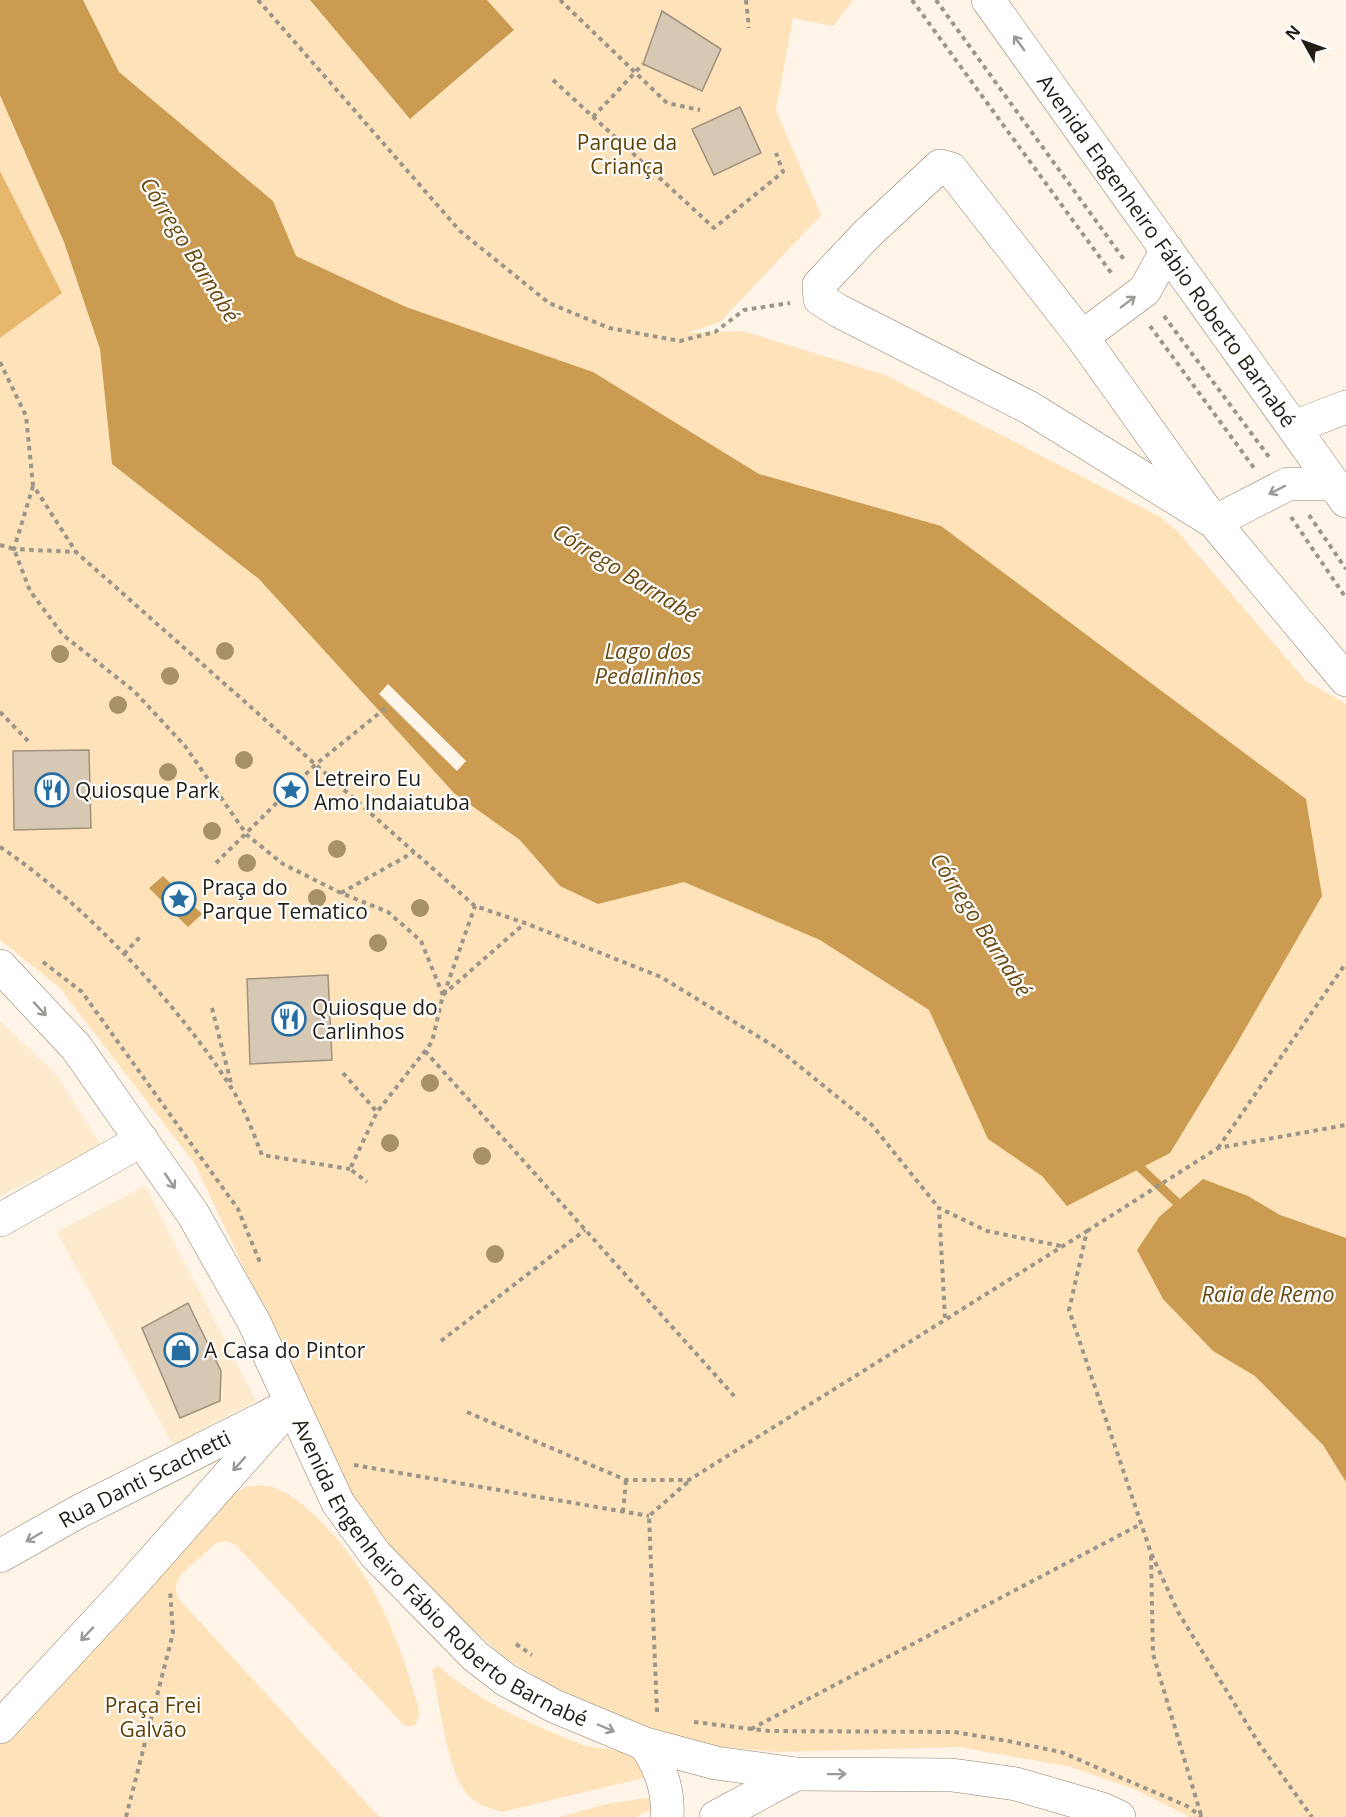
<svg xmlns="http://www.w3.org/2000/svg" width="1346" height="1817" viewBox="0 0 1346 1817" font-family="'Open Sans',sans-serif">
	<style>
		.built { fill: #feeacd }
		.green { fill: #fee2ba }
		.forest { fill: #e7b76d }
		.water { fill: #ca9b51 }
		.pier { fill: #fef4e7 }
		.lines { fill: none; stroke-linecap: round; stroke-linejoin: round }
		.stream { stroke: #ca9b51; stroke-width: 9 }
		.building { fill: #d7c8b3; stroke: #9f917d; stroke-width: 1.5 }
		.minor-casing { stroke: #8d7f6c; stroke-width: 34 }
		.major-casing { stroke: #8d7f6c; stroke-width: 34 }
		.path { stroke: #9c958a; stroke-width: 4; stroke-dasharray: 4.5 4.5; stroke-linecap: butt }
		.minor { stroke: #fff; stroke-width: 33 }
		.major { stroke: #fff; stroke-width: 33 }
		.tree { fill: #a79168 }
		.oneway { stroke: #9c9996 }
		.labels { text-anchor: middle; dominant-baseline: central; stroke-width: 4.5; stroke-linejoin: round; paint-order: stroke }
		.park-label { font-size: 21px; fill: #604001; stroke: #fff }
		.street-label { font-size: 21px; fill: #221d15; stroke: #fff }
		.poi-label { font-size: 21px; fill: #221d15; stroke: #fff; text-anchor: start }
		.water-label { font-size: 22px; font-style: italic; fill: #6b4b12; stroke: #fff }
	</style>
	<rect width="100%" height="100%" fill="#fef4e7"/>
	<g class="built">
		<polygon points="0,1021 57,1075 101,1146 0,1196"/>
		<polygon points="145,1186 256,1401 173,1445 57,1232"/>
	</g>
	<g class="green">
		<polygon points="0,0 310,0 410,119 514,31 487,0 853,0 833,26 793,18 776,110 821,215 720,322 687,333 743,331 885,375 1160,517 1178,532 1305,680 1346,704 1346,1817 1190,1817 1134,1789 1071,1767 960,1747 778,1752 703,1745 579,1703 504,1657 425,1587 353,1500 195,1164 59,987 0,940 0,338 62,293 0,171"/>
		<path d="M261 1485C285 1488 297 1500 315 1516 372 1570 401 1640 420 1715L414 1726H405L236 1545 226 1541 216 1543 181 1574 176 1586 177 1597 379 1817H0V1732L232 1495 246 1487Z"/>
		<path d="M438 1666C479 1702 532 1725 583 1745 598 1750 618 1747 632 1755 641 1759 644 1769 647 1777L502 1812C490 1808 477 1805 468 1795 447 1772 440 1703 432 1670Z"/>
		<polygon points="656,1797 655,1807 636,1817 560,1817 611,1803"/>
	</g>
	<polygon class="forest" points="0,171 62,293 0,338"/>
	<g class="water">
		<polygon points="0,0 83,0 119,72 273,201 296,256 406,307 593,372 759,474 941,526 1306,799 1322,896 1233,1050 1170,1153 1067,1206 1042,1176 988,1139 929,1010 820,940 684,882 598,904 560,886 520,840 454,793 259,579 112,464 100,349 64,242 0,95"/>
		<polygon points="310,0 487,0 514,30 410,119"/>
		<polygon points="163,876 202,914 188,927 149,888"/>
		<polygon points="1203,1179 1248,1196 1280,1215 1346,1238 1346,1482 1323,1445 1255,1376 1213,1351 1163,1299 1137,1250 1159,1217"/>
	</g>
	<polygon class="pier" points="388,684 466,761 457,771 379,694"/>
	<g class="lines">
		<polyline class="stream" points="1132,1160 1185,1210"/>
	</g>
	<g class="building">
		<polygon points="662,11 721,49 702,91 643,64"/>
		<polygon points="740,107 761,153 714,175 692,129"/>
		<polygon points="89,750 91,828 14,830 13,751"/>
		<polygon points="328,975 332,1060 250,1064 247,979"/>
		<polygon points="188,1303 221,1371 220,1401 180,1418 142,1328"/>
	</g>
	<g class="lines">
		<defs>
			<g id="minor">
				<polyline points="1082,337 1145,290 1167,250"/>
				<polyline points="1294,427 1346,407"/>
				<polyline points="1214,522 1030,408 839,311 820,299 819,285 867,234 940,166 951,169 1082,337 1214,522 1346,680"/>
				<polyline points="1214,522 1288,484 1334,484"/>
				<polyline points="0,1220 142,1140"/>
				<path id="s1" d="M0 1556 76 1513 276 1412"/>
				<polyline points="0,1727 126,1591 291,1405"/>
				<path d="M645 1744C660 1767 669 1789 667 1817"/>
				<polyline points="716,1817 796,1774"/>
			</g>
			<g id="major">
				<path id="s2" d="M988 0 1346 501"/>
				<path id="s3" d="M0 966 76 1047 193 1214 254 1322 338 1503 375 1554 475 1656 506 1680 554 1706 645 1744 716 1763 796 1774 952 1775 1016 1784 1102 1809 1119 1817"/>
			</g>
		</defs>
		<use href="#minor" class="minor-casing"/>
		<use href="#major" class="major-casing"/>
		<g class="path">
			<polyline points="258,0 460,231 549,303 609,328 680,341 715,332 744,310 790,303"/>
			<polyline points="560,0 667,103 700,110"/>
			<polyline points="746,0 749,28"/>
			<polyline points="912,0 1112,274"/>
			<polyline points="936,0 1125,261"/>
			<polyline points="553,80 714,228 783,172 776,153"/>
			<polyline points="593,117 643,64"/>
			<polyline points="1164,316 1269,457"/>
			<polyline points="1150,326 1254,468"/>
			<polyline points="0,362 26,416 33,485 76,552 475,906 525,923 661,977 777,1048 872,1125 939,1208"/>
			<polyline points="33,486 14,549 76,552"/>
			<polyline points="1309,515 1346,569"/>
			<polyline points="1291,517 1346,598"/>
			<polyline points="0,545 14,549 30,591 63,635 134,691 185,746 247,835 283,864 341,893 388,912 421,941 443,995 432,1042 377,1112"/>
			<polyline points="0,712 28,741"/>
			<path d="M0 847C82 901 180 1006 232 1089 245 1109 253 1133 262 1155L350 1169"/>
			<polyline points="216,863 315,765 388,706"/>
			<polyline points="341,893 414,852"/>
			<polyline points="124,954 142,935"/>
			<polyline points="43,962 82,992 238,1209 261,1265"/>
			<polyline points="444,994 475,906"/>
			<polyline points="443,995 525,923"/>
			<polyline points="212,1008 232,1087"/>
			<polyline points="425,1051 735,1397"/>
			<polyline points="343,1073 377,1112 350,1169 367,1182"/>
			<polyline points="1218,1148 1346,963"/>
			<polyline points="1087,1231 1218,1148 1346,1125"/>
			<polyline points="945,1318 939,1208 987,1231 1061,1246"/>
			<polyline points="441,1341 585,1230"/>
			<polyline points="467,1412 626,1480 689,1480 1087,1231 1069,1310 1151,1553 1178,1612 1258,1742 1312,1817"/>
			<polyline points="354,1465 649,1516"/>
			<polyline points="623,1512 626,1480"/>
			<polyline points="1151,1556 1153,1654 1201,1815"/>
			<polyline points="516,1644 532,1655"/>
			<polyline points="657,1712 649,1516 689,1481"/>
			<polyline points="694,1722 769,1731 954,1732 1008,1741 1061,1752 1187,1806 1202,1817"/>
			<polyline points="751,1729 1141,1524"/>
			<polyline points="126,1817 173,1633 170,1590"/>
		</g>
		<use href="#minor" class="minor"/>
		<use href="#major" class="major"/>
	</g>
	<g class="tree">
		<circle cx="225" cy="651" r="9"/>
		<circle cx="60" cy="654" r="9"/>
		<circle cx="170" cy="676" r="9"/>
		<circle cx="118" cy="705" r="9"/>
		<circle cx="244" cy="760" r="9"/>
		<circle cx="168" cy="772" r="9"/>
		<circle cx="212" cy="831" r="9"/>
		<circle cx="337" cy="849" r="9"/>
		<circle cx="247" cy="863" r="9"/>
		<circle cx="317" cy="898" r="9"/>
		<circle cx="420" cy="908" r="9"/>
		<circle cx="378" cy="943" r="9"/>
		<circle cx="430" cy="1083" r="9"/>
		<circle cx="390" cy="1143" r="9"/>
		<circle cx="482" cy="1156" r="9"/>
		<circle cx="495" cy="1254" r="9"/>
	</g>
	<defs><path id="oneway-shaft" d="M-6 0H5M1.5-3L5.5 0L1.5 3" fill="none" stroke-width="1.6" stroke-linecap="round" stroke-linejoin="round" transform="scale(1.5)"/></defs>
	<g class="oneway">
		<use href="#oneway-shaft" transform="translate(1019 43) rotate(-126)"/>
		<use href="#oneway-shaft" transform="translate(1128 302) rotate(-37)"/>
		<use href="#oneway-shaft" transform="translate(1277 490) rotate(153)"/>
		<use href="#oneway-shaft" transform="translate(40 1009) rotate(47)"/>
		<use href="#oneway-shaft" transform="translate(170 1181) rotate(56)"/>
		<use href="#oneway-shaft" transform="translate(239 1464) rotate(132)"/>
		<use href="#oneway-shaft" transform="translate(34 1537) rotate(150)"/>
		<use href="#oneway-shaft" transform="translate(87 1634) rotate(133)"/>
		<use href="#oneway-shaft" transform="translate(606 1728) rotate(23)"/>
		<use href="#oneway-shaft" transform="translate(837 1774) rotate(-1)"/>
	</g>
	<defs>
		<symbol id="restaurant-ring" viewBox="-11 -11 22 22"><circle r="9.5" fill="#fff" stroke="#266da1" stroke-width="1.5"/><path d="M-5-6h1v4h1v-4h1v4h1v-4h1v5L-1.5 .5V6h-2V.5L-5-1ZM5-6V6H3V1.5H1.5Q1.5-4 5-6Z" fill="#266da1"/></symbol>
		<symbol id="sight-ring" viewBox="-11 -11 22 22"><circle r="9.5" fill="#fff" stroke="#266da1" stroke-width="1.5"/><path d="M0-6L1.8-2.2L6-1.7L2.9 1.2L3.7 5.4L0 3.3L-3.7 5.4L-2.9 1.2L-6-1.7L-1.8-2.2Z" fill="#266da1"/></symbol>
		<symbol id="shop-ring" viewBox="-11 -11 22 22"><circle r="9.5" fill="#fff" stroke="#266da1" stroke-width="1.5"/><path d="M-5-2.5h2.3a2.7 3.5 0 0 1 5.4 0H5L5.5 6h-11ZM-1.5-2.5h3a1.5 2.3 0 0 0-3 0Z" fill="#266da1"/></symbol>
	</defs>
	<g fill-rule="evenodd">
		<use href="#restaurant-ring" x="33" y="771" width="38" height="38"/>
		<use href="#sight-ring" x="272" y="771" width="38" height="38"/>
		<use href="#sight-ring" x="160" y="880" width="38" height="38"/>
		<use href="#restaurant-ring" x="270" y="1000" width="38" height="38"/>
		<use href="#shop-ring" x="162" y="1331" width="38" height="38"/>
	</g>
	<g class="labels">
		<g class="park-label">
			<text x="627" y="142">Parque da<tspan x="627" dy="24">Criança</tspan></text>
			<text x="153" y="1705">Praça Frei<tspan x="153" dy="24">Galvão</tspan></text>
		</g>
		<g class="street-label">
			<text stroke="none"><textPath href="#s2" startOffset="308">Avenida Engenheiro Fábio Roberto Barnabé</textPath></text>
			<text stroke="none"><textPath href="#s1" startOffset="164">Rua Danti Scachetti</textPath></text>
			<text stroke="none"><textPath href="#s3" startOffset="760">Avenida Engenheiro Fábio Roberto Barnabé</textPath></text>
		</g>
		<g class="poi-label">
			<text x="314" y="778">Letreiro Eu<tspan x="314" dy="24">Amo Indaiatuba</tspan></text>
			<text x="75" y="790">Quiosque Park</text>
			<text x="202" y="887">Praça do<tspan x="202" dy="24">Parque Tematico</tspan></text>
			<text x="312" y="1007">Quiosque do<tspan x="312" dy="24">Carlinhos</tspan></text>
			<text x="204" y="1350">A Casa do Pintor</text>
		</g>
		<g class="water-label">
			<text transform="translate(191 249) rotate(58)">Córrego Barnabé</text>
			<text transform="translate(626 572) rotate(32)">Córrego Barnabé</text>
			<text x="648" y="650">Lago dos<tspan x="648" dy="25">Pedalinhos</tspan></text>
			<text transform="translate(982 924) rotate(57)">Córrego Barnabé</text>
			<text x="1268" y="1293">Raia de Remo</text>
		</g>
	</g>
	<g transform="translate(1304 42) rotate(310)" stroke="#ffffff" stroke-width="4.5" paint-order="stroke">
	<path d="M0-4.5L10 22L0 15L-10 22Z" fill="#221d15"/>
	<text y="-9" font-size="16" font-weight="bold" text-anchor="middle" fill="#221d15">N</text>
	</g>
</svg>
